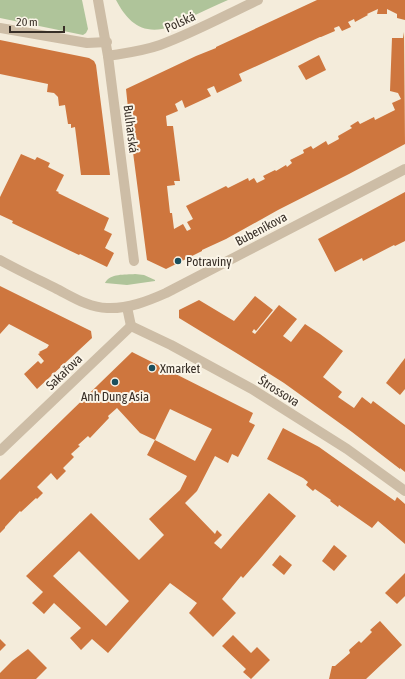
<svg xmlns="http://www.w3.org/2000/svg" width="405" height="679" viewBox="0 0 405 679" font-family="'Asap Condensed',sans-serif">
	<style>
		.green { fill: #afc49a }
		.building { fill: #ce763e; fill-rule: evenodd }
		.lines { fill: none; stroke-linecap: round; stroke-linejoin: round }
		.minor { stroke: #cdbda6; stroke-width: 10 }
		.tertiary { stroke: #cdbda6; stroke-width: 10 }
		.poi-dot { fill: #1a4f5d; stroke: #fbf5e8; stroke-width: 1.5 }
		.labels { text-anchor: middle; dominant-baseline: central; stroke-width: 4; stroke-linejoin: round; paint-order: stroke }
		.street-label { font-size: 13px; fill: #382f27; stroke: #fbf5e8 }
		.poi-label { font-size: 13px; fill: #382f27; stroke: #fbf5e8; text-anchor: start }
	</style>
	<rect width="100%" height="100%" fill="#f4ecdb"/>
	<g class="green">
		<polygon points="0,0 82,0 88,29 86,33 83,35 0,18"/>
		<path d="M116 0H228C215 6 203 11 191 17 182 21 172 27 162 29 139 33 126 19 116 0Z"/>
		<path d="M135 274 144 275 155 280V281L127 285 105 283C110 273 125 275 135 274Z"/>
	</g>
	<g class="building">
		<polygon points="317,0 405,0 405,20 397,18 397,14 387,9 387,14 377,14 378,9 367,14 368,15 355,22 354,19 348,22 351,27 342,31 339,26 334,28 335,31 321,37 320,37 239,74 242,81 217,93 214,86 207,89 211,96 185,108 182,100 175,104 178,111 166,116 167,126 173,126 180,181 174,181 175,185 167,186 170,213 172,213 174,229 183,224 187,231 191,229 187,222 193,219 186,206 226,186 228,188 248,178 249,181 254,178 257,183 265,179 263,176 275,170 276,171 286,165 287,167 292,163 290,160 304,153 303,150 311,146 313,149 326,141 328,145 339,139 338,136 352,128 350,126 358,121 360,124 374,117 375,120 395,110 392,103 401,99 398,93 390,91 392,38 403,38 404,32 405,144 349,174 278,210 226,239 202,250 202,251 166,269 147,260 131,137 126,89 196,56 216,48 216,47"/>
		<polygon points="0,40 89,58 94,61 96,65 110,175 81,175 75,127 71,128 71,124 68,124 65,105 59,106 58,97 54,93 47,92 48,84 0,74"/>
		<polygon points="319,55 326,70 306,80 298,66"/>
		<polygon points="21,154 35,160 37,157 50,163 48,167 64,175 56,191 59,192 58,193 109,218 104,230 112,234 105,248 114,253 107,267 80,254 79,255 12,223 13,221 0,215 0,197"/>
		<polygon points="405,192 405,241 395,246 394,245 363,261 362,258 335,272 318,239"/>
		<polygon points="0,286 91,331 92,338 37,389 24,374 38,361 41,364 44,361 38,354 40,353 39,352 47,348 49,345 9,324 0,334"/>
		<polygon points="255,296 273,310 256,331 254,329 252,332 255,334 279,305 297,319 283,336 291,342 305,324 320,334 343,351 323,377 342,392 338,397 354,408 362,397 371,404 373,401 405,425 405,472 400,468 400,469 352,432 284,383 238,354 179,318 179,310 199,300 234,321"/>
		<path d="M132 352 253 413 249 422 255 425 238 457 232 454 228 463 215 456 197 491 185 503 215 534 217 530 222 535 214 543 221 549 269 493 296 516 258 561 243 578 241 576 222 599 236 613 213 637 189 613 197 603 170 583 108 653 92 639 81 650 70 638 81 628 54 603 44 614 32 603 43 592 26 576 91 513 139 560 164 535 149 519 180 490 187 476 147 455 155 440 195 461 212 429 170 409 155 440 140 433 117 408 108 416 109 418 90 438 88 436 78 445 80 446 71 454 74 457 63 468 66 471 57 480 51 473 37 487 43 493 37 499 36 498 21 512 20 511 5 527V528L0 533V480ZM79 551 129 601 106 626 53 576Z"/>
		<polygon points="405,358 405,389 400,395 386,383"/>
		<polygon points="283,428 319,447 395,501 397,497 405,504 405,544 378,521 372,528 339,505 338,507 330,501 331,500 315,489 313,491 306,485 308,482 303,478 267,459"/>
		<polygon points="334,545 347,556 334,571 322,561"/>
		<polygon points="280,555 292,565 284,575 272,565"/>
		<polygon points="405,573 405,596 397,604 385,593"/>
		<polygon points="380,621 402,645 366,679 329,679 332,666 335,666 350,653 349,650 359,641 361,643 372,632 370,630"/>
		<polygon points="233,635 251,653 257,647 270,660 251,679 243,672 246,669 222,646"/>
		<polygon points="0,639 6,645 0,651"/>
		<polygon points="28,649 47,668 36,679 0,679 0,673 12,661"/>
	</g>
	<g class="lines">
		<g class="minor">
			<polyline points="98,0 108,56 134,261"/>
			<polyline points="0,28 87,43 107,42"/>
			<path d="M108 56C126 53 143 51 160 45 193 33 226 15 258 0"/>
			<polyline points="127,307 131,326"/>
			<polyline points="131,326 171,345 252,389 347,449 405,491"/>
			<polyline points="0,451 131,326"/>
		</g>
		<path class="tertiary" d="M0 260C18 270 37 279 55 288 71 296 89 308 107 308 128 309 148 301 166 293L405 169"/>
	</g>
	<g class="poi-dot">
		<circle cx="178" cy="261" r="4"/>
		<circle cx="152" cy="368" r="4"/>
		<circle cx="115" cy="382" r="4"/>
	</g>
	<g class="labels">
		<g class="street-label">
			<text transform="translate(180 22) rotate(-24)">Polská</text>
			<text transform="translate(131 129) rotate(83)">Bulharská</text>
			<text transform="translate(261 229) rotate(-28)">Bubeníkova</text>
			<text transform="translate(64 372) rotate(-44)">Sakařova</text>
			<text transform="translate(279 391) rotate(32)">Štrossova</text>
		</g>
		<g class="poi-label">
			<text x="186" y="261">Potraviny</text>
			<text x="160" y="368">Xmarket</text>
			<text x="115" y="396" text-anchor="middle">Anh Dung Asia</text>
		</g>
	</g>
	<path d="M10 26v6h54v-6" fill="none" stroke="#382f27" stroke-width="2"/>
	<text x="16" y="26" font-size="12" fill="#382f27" stroke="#fbf5e8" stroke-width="3" paint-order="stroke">20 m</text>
</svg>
